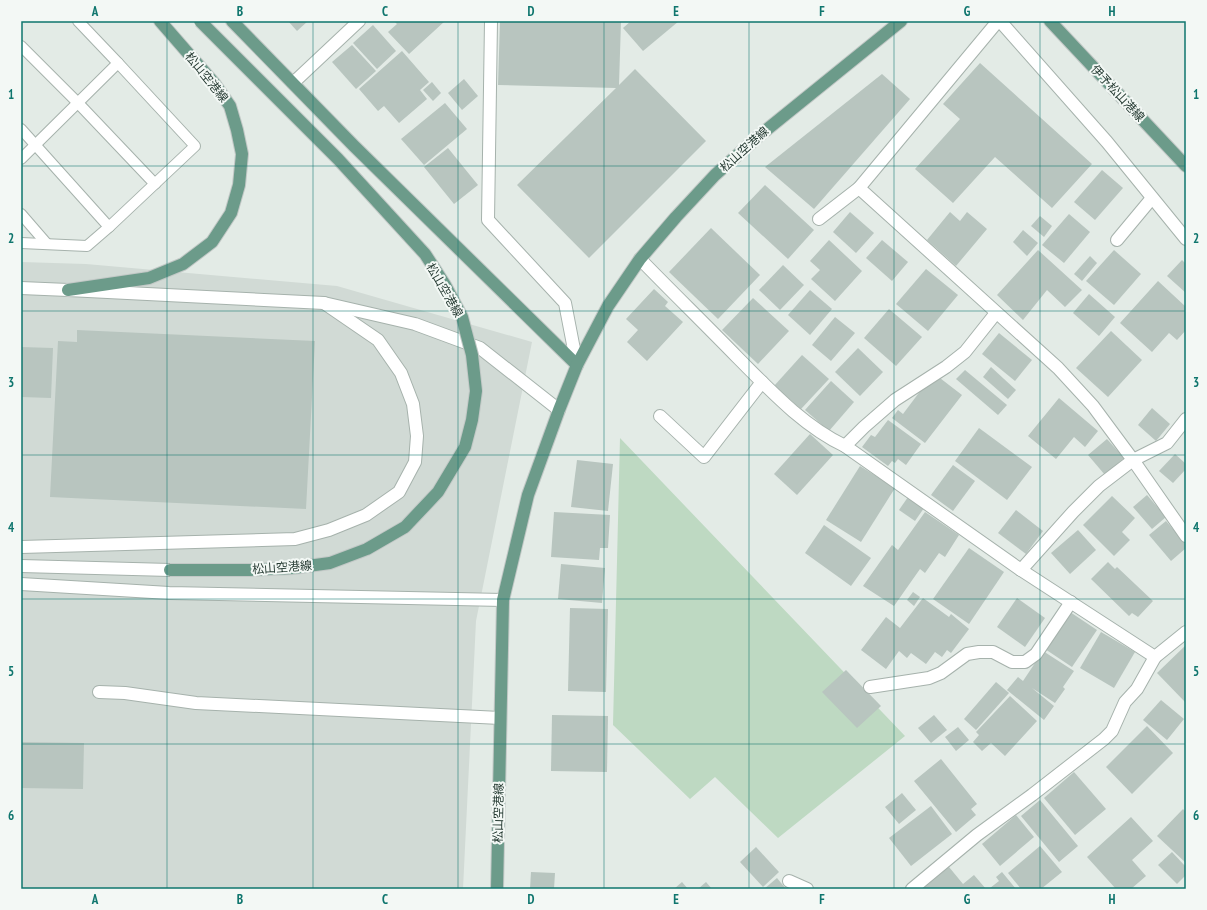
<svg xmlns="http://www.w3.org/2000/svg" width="1207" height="910" viewBox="0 0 1207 910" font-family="'PT Sans Narrow','Noto Sans JP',sans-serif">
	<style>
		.built { fill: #d1dad5 }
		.green { fill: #bed9c2 }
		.building { fill: #b8c5bf }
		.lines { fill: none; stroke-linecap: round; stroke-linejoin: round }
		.service-casing { stroke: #a6b2ac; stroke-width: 12 }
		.minor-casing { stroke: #a6b2ac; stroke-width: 14 }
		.tertiary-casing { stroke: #a6b2ac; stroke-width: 14 }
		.primary-casing { stroke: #c2c8c6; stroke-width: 14 }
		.service { stroke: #fff; stroke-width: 10 }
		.minor { stroke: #fff; stroke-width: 12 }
		.tertiary { stroke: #fff; stroke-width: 12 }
		.primary { stroke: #6c9b8a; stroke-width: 12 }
		.primary-bridge-casing { stroke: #c2c8c6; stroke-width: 14; stroke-linecap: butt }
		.primary-bridge { stroke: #6c9b8a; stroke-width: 12 }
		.grid { fill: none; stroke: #0f766e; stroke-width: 1; stroke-opacity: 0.55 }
		.labels { text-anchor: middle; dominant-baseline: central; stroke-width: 4; stroke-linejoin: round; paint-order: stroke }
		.street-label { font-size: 12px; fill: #253a32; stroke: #f3f8f5 }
		.neatline { fill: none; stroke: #0f766e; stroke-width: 1.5 }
		.grid-label { font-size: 13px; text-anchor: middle; font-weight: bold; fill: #0f766e }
	</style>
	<rect width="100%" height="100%" fill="#e3ebe6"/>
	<polygon class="built" points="21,262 86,264 337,286 532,342 476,621 463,889 21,889"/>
	<polygon class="green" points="620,438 905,736 778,838 715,777 690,799 613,725"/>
	<g class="building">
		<polygon points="288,21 308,21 297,31"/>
		<polygon points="394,21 445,21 409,54 388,32 397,24"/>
		<polygon points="500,21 621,21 619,85 635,69 706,141 589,258 517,185 616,88 498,85"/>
		<polygon points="631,21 679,21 643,51 623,28"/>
		<polygon points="373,25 396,51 377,69 353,43"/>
		<polygon points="352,45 376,71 356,89 332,62"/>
		<polygon points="402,51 429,82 420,90 427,99 399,123 384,106 378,111 359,89"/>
		<polygon points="980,63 1092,164 1052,208 995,157 953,203 915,169 960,119 943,104"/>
		<polygon points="882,74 910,99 814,209 765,167"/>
		<polygon points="464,79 478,96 462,110 448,93"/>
		<polygon points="432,82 441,93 433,101 423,90"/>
		<polygon points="445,103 467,129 424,165 401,139"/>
		<polygon points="448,148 478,185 454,204 424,167"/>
		<polygon points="1102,170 1123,188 1095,220 1074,202"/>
		<polygon points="765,185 814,230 788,259 738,213"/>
		<polygon points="850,212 874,233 856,253 833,232"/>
		<polygon points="950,212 960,221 967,212 987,229 956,266 927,240"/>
		<polygon points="1069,214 1090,232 1064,263 1042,245"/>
		<polygon points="1040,216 1052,226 1044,237 1031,226"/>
		<polygon points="711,228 760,275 718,319 669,272"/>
		<polygon points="1023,230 1038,243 1027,256 1013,242"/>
		<polygon points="829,240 862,271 835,301 811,279 820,270 810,261"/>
		<polygon points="882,240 908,262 892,281 866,258"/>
		<polygon points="1038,250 1082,290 1065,307 1047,290 1023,320 997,295"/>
		<polygon points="1114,250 1141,274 1114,305 1086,281"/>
		<polygon points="1090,256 1097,263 1082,281 1074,274"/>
		<polygon points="1182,260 1186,264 1186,293 1167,276"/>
		<polygon points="783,265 804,285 780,310 759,290"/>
		<polygon points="926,269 958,295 928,331 896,304"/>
		<polygon points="1158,281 1186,307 1186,330 1177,340 1169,333 1152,352 1120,323"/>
		<polygon points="654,289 668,302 665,306 683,322 647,361 627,342 638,330 626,319"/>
		<polygon points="810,290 832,309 810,335 788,315"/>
		<polygon points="1089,294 1115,317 1099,336 1073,313"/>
		<polygon points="753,298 789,331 758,364 722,330"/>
		<polygon points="889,309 922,337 896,366 864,338"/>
		<polygon points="835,317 855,333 831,361 812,345"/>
		<polygon points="77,330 315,341 306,509 50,497 58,341 77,342"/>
		<polygon points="1111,331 1142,360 1108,397 1076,368"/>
		<polygon points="999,333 1032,360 1015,381 982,354"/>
		<polygon points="21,347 53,348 51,398 21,397"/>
		<polygon points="858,348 883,372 860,396 835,372"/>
		<polygon points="802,355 829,379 801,409 774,386"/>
		<polygon points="991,367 1016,390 1008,399 983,377"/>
		<polygon points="965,370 1007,405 998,415 956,379"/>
		<polygon points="936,375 962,395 925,443 892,418 898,410 903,414 927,382"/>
		<polygon points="831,381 854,402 829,431 805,410"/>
		<polygon points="1059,398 1098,431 1085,447 1074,437 1056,459 1028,436"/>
		<polygon points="1152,408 1170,424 1156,441 1138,425"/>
		<polygon points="888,420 921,444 906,465 898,459 895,463 892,461 888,466 862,447 871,435 875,437"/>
		<polygon points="979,428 1032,467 1007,500 955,461"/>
		<polygon points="810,434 833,455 797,495 774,474"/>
		<polygon points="1107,439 1124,458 1105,475 1088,455"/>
		<polygon points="1175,454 1186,464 1186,469 1173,483 1159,471"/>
		<polygon points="577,460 613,464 608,511 571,507"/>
		<polygon points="953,465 975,481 953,511 931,495"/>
		<polygon points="860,466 895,488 861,542 826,520"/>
		<polygon points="1147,495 1166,517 1152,529 1133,507"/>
		<polygon points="1112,496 1135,518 1122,532 1130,540 1114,556 1083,525"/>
		<polygon points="908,497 924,508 915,521 899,510"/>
		<polygon points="1016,510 1043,531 1026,554 998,533"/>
		<polygon points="554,512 610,515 608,548 600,548 599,560 551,557"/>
		<polygon points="925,512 959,535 945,557 939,553 925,573 920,569 894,606 863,586 892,545 898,550"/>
		<polygon points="1166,521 1186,544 1186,548 1171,561 1149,535"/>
		<polygon points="824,525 871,558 851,586 805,553"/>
		<polygon points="1078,530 1096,550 1070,574 1051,553"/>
		<polygon points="969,548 1004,572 969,624 933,599"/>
		<polygon points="1108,562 1115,569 1117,567 1153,601 1138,617 1132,613 1129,616 1091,579"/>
		<polygon points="561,564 605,568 602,603 558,599"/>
		<polygon points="913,592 920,597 914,606 907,600"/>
		<polygon points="923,598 949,617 951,614 969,629 951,653 947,650 942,657 935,652 926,664 911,653 907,658 899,651 886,669 861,650 886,617 900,628"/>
		<polygon points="1017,598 1045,618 1025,647 997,627"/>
		<polygon points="570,608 608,609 606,692 568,691"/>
		<polygon points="1070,612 1097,630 1072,667 1045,649"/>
		<polygon points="1101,632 1135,652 1114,688 1080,668"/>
		<polygon points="1186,645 1186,703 1157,673"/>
		<polygon points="1043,651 1074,671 1063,687 1065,689 1055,703 1032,688 1054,706 1044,720 1007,690 1018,677 1023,681"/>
		<polygon points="846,670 881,706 857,728 822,692"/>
		<polygon points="996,682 1009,693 976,730 964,719"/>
		<polygon points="1010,696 1037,721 1005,756 991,743 982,751 973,742 979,735 976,732"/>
		<polygon points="1161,700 1184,719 1167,740 1143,720"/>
		<polygon points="552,715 608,716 607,772 551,771"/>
		<polygon points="934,715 947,730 931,743 918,728"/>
		<polygon points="1147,726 1173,753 1132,794 1106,767"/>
		<polygon points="958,727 969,740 956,751 945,737"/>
		<polygon points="21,742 84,743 83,789 21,788"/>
		<polygon points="941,759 977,804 971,809 976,815 956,832 914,781"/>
		<polygon points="1074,772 1106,809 1075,835 1044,798"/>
		<polygon points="902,793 916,810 899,824 885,807"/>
		<polygon points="1040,800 1078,846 1059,862 1021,816"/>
		<polygon points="931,806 952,834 911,866 889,838"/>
		<polygon points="1183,809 1186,812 1186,863 1157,836"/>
		<polygon points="1016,815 1034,837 1000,866 982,844"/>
		<polygon points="1131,817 1153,841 1132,860 1146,876 1131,889 1116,889 1087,857"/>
		<polygon points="1040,846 1062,872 1041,889 1021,889 1008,873"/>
		<polygon points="756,847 779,872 763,887 740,862"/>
		<polygon points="1172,852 1186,867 1186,875 1177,884 1158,865"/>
		<polygon points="949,867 963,884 974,875 986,889 925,889 924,888"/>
		<polygon points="531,872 555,873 554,889 530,889"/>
		<polygon points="1002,872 1016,889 991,889 990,888 999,881 996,877"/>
		<polygon points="777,878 786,889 764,889"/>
		<polygon points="682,882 688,889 674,889"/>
		<polygon points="706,882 712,889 698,889"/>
	</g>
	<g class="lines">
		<defs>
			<g id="service">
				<polyline points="21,46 78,103 155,184"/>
				<polyline points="21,129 109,227 195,146 118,63"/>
				<polyline points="21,159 118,63 78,21"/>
				<polyline points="21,214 47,244"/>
				<polyline points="21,243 87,246 109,227"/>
			</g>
			<g id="minor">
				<polyline points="491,21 488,220 565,303 577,365"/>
				<polyline points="1000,21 1107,142 1186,239"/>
				<polyline points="293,83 359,21"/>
				<polyline points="859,188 1058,368 1093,406 1133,460 1099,486 1073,512 1021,570"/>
				<polyline points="819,219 859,188 998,21"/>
				<polyline points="1117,240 1152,198"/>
				<path d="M640 259C672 292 705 324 737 357 770 390 803 426 845 446L1021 570 1155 657 1186 632"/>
				<polyline points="660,416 704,457 762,382"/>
				<polyline points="1186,419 1167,443 1133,460 1186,536"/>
				<polyline points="845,446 864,427 895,400 946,367 965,352 996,313"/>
				<polyline points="870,687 929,678 941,673 967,654 979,652 993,652 1012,662 1025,662 1036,654 1071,602"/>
				<polyline points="99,692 125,693 196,703 500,718"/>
				<polyline points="789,881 807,889"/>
				<polyline points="912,889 977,835 1032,795 1104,739 1112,731 1125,702 1137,689 1155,657"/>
			</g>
			<g id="tertiary">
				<polyline points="21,288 68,290 324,303 415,324 480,348 559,410"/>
				<polyline points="21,547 295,539 329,530 366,515 399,492 415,462 417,436 413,404 401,373 378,340 324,303"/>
				<polyline points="21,566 170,570"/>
				<polyline points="21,584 169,593 503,600"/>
			</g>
			<g id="primary">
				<polyline points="232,21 354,146 577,365"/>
				<polyline points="1050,21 1186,166"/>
				<polyline points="68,290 149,278 183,264 212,242 231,213 239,185 242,154 237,130 230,106 214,83 160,21"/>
				<polyline points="497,889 503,600 528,495 559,410 577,365 608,306 640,259 676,217 715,175 760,135 901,21"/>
			</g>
		</defs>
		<use href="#service" class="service-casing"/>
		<use href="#minor" class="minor-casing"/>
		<use href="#tertiary" class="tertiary-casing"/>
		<use href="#primary" class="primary-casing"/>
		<use href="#service" class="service"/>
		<use href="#minor" class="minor"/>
		<use href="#tertiary" class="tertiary"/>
		<use href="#primary" class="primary"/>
		<defs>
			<polyline id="primary-bridge" points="170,570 250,570 293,568 330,563 367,549 405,527 438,492 465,447 472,420 476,391 472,355 462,317 445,285 425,254 338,159 200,21"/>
		</defs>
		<use href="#primary-bridge" class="primary-bridge-casing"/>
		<use href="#primary-bridge" class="primary-bridge"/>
	</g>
	<path class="grid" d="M167 21V889M313 21V889M458 21V889M604 21V889M749 21V889M894 21V889M1040 21V889M21 166H1186M21 311H1186M21 455H1186M21 599H1186M21 744H1186"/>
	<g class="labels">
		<g class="street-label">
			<text transform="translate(207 77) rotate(51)">松山空港線</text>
			<text transform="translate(1118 93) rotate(47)">伊予松山港線</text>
			<text transform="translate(744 149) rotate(-42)">松山空港線</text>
			<text transform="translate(445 290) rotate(60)">松山空港線</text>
			<text transform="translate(282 567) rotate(-4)">松山空港線</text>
			<text transform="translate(498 813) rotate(-89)">松山空港線</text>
		</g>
	</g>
	<rect width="1207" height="910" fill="none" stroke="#f3f8f5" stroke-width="44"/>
	<rect x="22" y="22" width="1163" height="866" class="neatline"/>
	<g class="grid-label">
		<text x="95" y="16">A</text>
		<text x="240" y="16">B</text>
		<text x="385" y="16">C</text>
		<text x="531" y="16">D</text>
		<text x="676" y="16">E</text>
		<text x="822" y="16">F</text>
		<text x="967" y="16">G</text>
		<text x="1112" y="16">H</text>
		<text x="11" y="99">1</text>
		<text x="1196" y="99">1</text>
		<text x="11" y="243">2</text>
		<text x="1196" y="243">2</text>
		<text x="11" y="387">3</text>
		<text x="1196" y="387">3</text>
		<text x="11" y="532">4</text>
		<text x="1196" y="532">4</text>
		<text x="11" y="676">5</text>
		<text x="1196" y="676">5</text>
		<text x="11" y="820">6</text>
		<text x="1196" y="820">6</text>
		<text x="95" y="904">A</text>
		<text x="240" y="904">B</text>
		<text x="385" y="904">C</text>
		<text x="531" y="904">D</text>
		<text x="676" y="904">E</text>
		<text x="822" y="904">F</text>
		<text x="967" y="904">G</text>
		<text x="1112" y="904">H</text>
	</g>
</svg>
